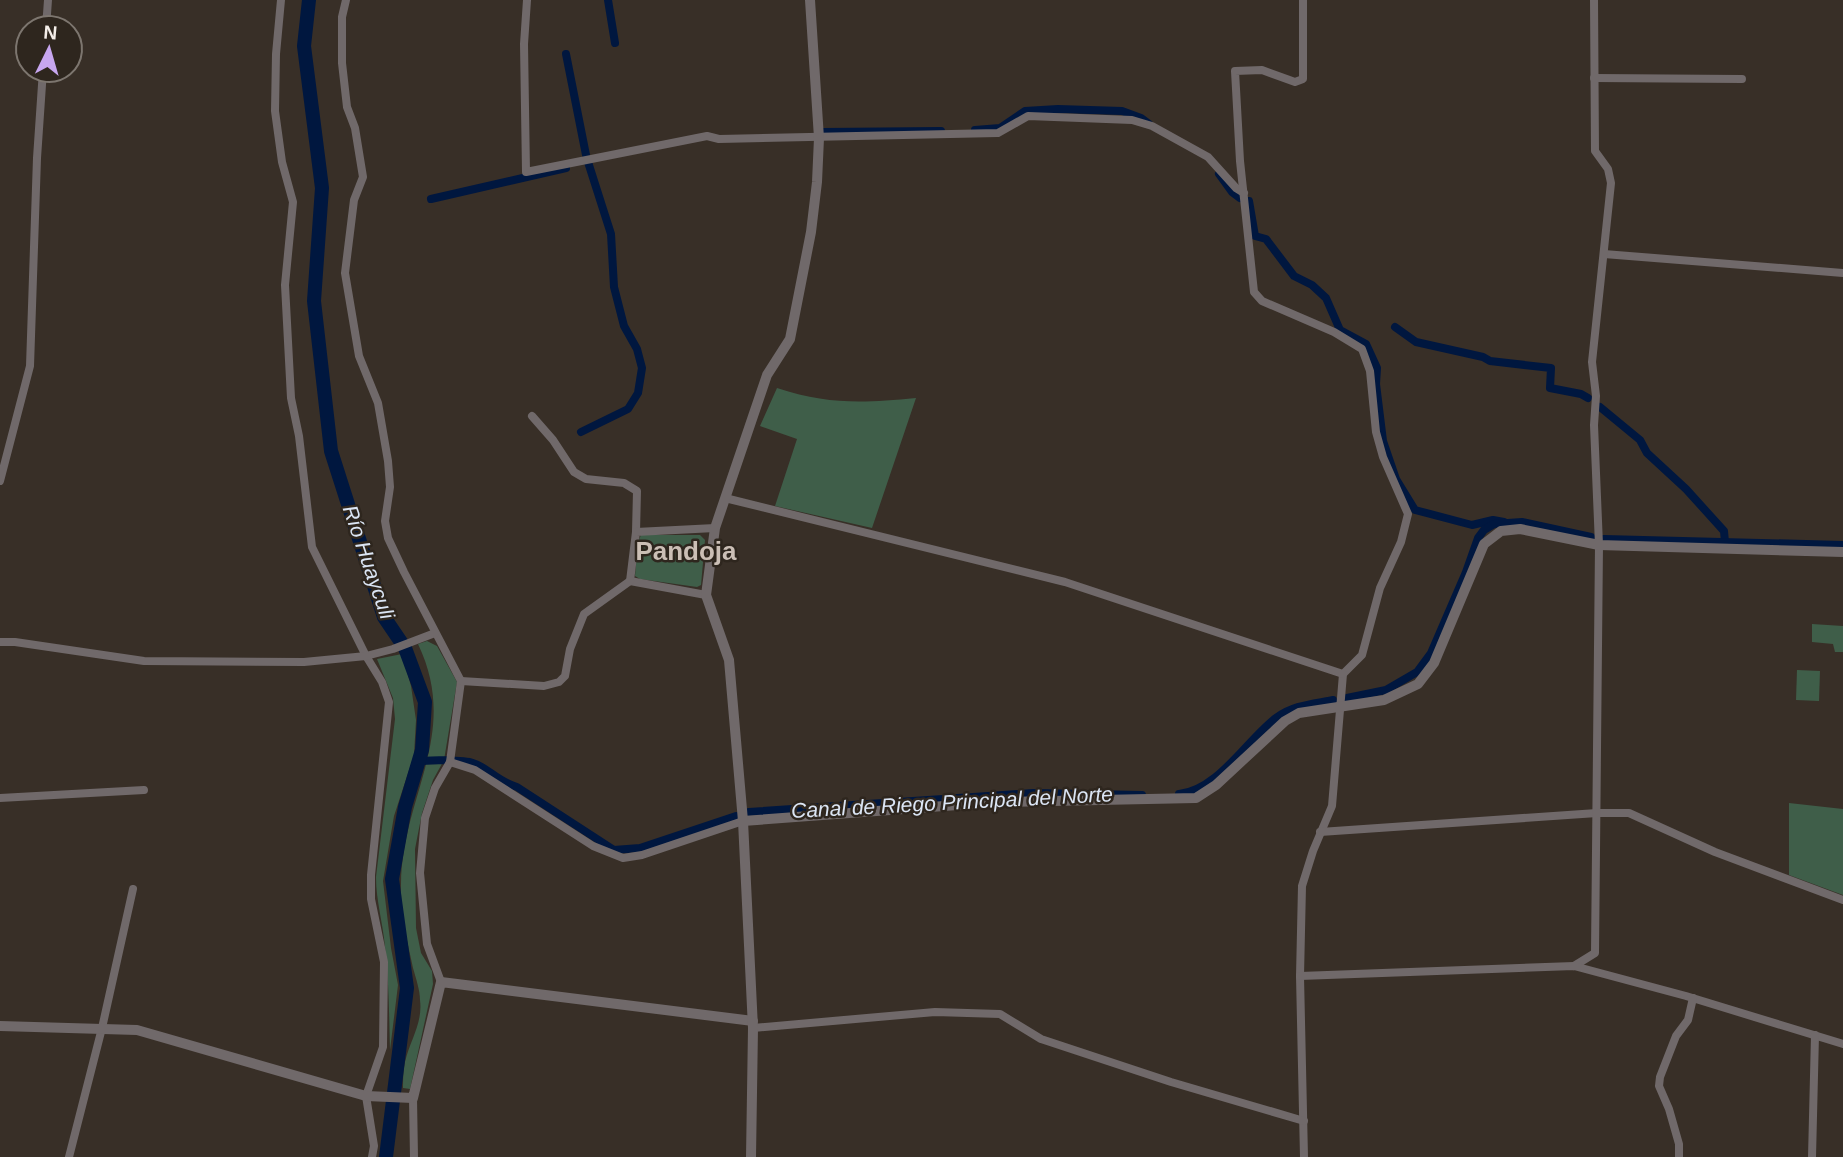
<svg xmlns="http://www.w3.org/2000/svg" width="1843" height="1157" viewBox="0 0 1843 1157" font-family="Helvetica,sans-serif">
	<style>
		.green { fill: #3f5e49 }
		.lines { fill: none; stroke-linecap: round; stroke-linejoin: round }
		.canal { stroke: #00173f; stroke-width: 8 }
		.river { stroke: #00173f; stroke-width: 14 }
		.minor { stroke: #70696a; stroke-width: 8 }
		.tertiary { stroke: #70696a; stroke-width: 10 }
		.labels { text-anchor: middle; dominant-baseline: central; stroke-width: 5; stroke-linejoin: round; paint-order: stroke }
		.water-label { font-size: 21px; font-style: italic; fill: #dbe5f4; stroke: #2e261e }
		.district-label { font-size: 26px; font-weight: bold; fill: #cbbfb6; stroke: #2e261e }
	</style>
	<rect width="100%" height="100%" fill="#382f27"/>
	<g class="green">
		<path d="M777 388C829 405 863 403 916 398L872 528 775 506 797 439 760 426Z"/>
		<polygon points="641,535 700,535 705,540 701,585 697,587 640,579 635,576 638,542"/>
		<polygon points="1812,624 1843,626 1843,652 1835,652 1833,644 1812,642"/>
		<path d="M427 641 437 646 457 682 444 760 433 780 422 813 415 849 416 928 421 953 432 971 433 984 410 1089 403 1088C403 1080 403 1070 405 1062 410 1040 423 1023 420 1000 420 990 416 979 413 968 407 940 400 913 401 884 402 795 461 734 418 644Z"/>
		<path d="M402 654 411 686 416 720 414 755 394 816 383 881 391 948 398 985 390 1050C389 1015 389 981 385 947 383 923 376 901 376 877L395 719 393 698 377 659Z"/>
		<polygon points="1797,670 1820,671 1819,701 1796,700"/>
		<polygon points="1789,803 1843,809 1843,895 1789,875"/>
	</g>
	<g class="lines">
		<g class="canal">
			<polyline points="608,0 615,43"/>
			<polyline points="566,54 586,155"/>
			<polyline points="975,130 1000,128 1025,111 1058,109 1122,111 1141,118 1149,124"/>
			<polyline points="823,132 941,131"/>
			<polyline points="1219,174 1232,192 1240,198"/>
			<polyline points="431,199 566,168"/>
			<polyline points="1249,201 1255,236 1266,239 1294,276 1312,285 1326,298 1340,330 1366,344 1377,368 1376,384 1383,441 1396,479 1415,510 1472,525 1493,520 1504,522"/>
			<polyline points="1395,327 1416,342 1483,357 1490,361 1551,368 1550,388 1581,394 1588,398"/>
			<polyline points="1600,407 1640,440 1647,453 1686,489 1724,531 1725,542"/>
			<polyline points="581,432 628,409 638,393 642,368 637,349 624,326 614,287 611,234 588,162"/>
			<polyline points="1604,539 1843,545"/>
			<polyline points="1347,698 1386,690 1417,672 1431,653 1466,572 1478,538 1484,530 1494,524 1522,522 1591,537"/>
			<path d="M418 762C427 759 465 760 473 763 487 767 498 782 517 787L614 850 640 848 736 816"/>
			<path d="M1179 794C1217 791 1247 740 1276 718 1293 705 1313 704 1333 700"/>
			<polyline points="749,812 1033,793 1142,795"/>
		</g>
		<polyline class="river" points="309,0 304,46 322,188 314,301 331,451 384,617 405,648 425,702 422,750 405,807 392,879 407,988 386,1157"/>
		<g class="minor">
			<polyline points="281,0 276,54 275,111 282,162 293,202 285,285 291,398 299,436 312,547 366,656 382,682 389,702 371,875 371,899 384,962 383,1047 366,1096 374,1146 372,1157"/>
			<polyline points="346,0 342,17 342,63 347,107 355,128 363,177 354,200 345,273 359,356 378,403 388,461 390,487 385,521 388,538 404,572 461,681 450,762 435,788 425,818 420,873 427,944 441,982"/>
			<polyline points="527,0 524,44 526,172 707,136 719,139 998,133 1028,116 1132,120 1152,126 1208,157 1236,188 1244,193"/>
			<polyline points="1303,0 1303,79 1295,82 1262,70 1235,71 1240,161 1254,292 1262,301 1334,332 1362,349 1370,371 1376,432 1383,457 1408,514 1401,542 1380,588 1362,655 1343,674 1332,806 1313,851 1302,886 1300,976 1304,1157"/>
			<polyline points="46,28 48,0"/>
			<polyline points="1594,78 1742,79"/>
			<polyline points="1604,254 1843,273"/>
			<polyline points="532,416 553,440 574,472 586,479 624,483 637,491 636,532"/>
			<polyline points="0,481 30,366 37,158 43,70"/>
			<polyline points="725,498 1065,582 1343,674"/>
			<polyline points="706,595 630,581 636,532 715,528"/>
			<polyline points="0,642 15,642 144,661 304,662 366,656 393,649 435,633"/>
			<polyline points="461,681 544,686 559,682 565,676 570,649 584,614 630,581"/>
			<polyline points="450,762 475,770 593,846 623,858 642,855 743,821"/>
			<polyline points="0,798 144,790"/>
			<polyline points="1320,832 1597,813 1629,813 1715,852 1843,900"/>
			<polyline points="1574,966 1595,953 1599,545 1594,425 1596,396 1592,362 1611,183 1608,169 1595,151 1594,0"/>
			<polyline points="1300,976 1574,966 1686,996 1843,1044"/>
			<polyline points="753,1028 935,1012 1000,1014 1041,1039 1171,1082 1304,1121"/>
			<polyline points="413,1098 414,1157"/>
			<polyline points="69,1157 102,1028 133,889"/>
			<polyline points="1679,1157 1679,1144 1669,1109 1659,1086 1660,1077 1676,1036 1688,1020 1693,998"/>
			<polyline points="1812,1157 1815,1035"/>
		</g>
		<g class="tertiary">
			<polyline points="743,821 998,802 1196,798 1216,785 1285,721 1299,713 1384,700 1418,684 1434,663 1484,544 1501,531 1520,529 1599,545 1843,552"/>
			<polyline points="0,1026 137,1030 366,1096 413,1098 441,982 753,1021"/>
			<polyline points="751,1157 753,1028 743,821 729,660 706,595 715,528 767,375 790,339 811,232 817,182 819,138 810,0"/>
		</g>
	</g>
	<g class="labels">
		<g class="water-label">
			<text transform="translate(369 562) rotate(71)">Río Huayculi</text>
			<text transform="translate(952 802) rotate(-3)">Canal de Riego Principal del Norte</text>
		</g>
		<g class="district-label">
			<text x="686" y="551">Pandoja</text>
		</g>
	</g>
	<g transform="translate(49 49) rotate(5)"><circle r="33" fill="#2e261e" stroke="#7d766f" stroke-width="2"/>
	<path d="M0-5L12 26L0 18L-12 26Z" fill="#c7a6ef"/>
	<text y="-10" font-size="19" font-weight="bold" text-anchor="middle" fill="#f4eee9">N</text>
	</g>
</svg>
